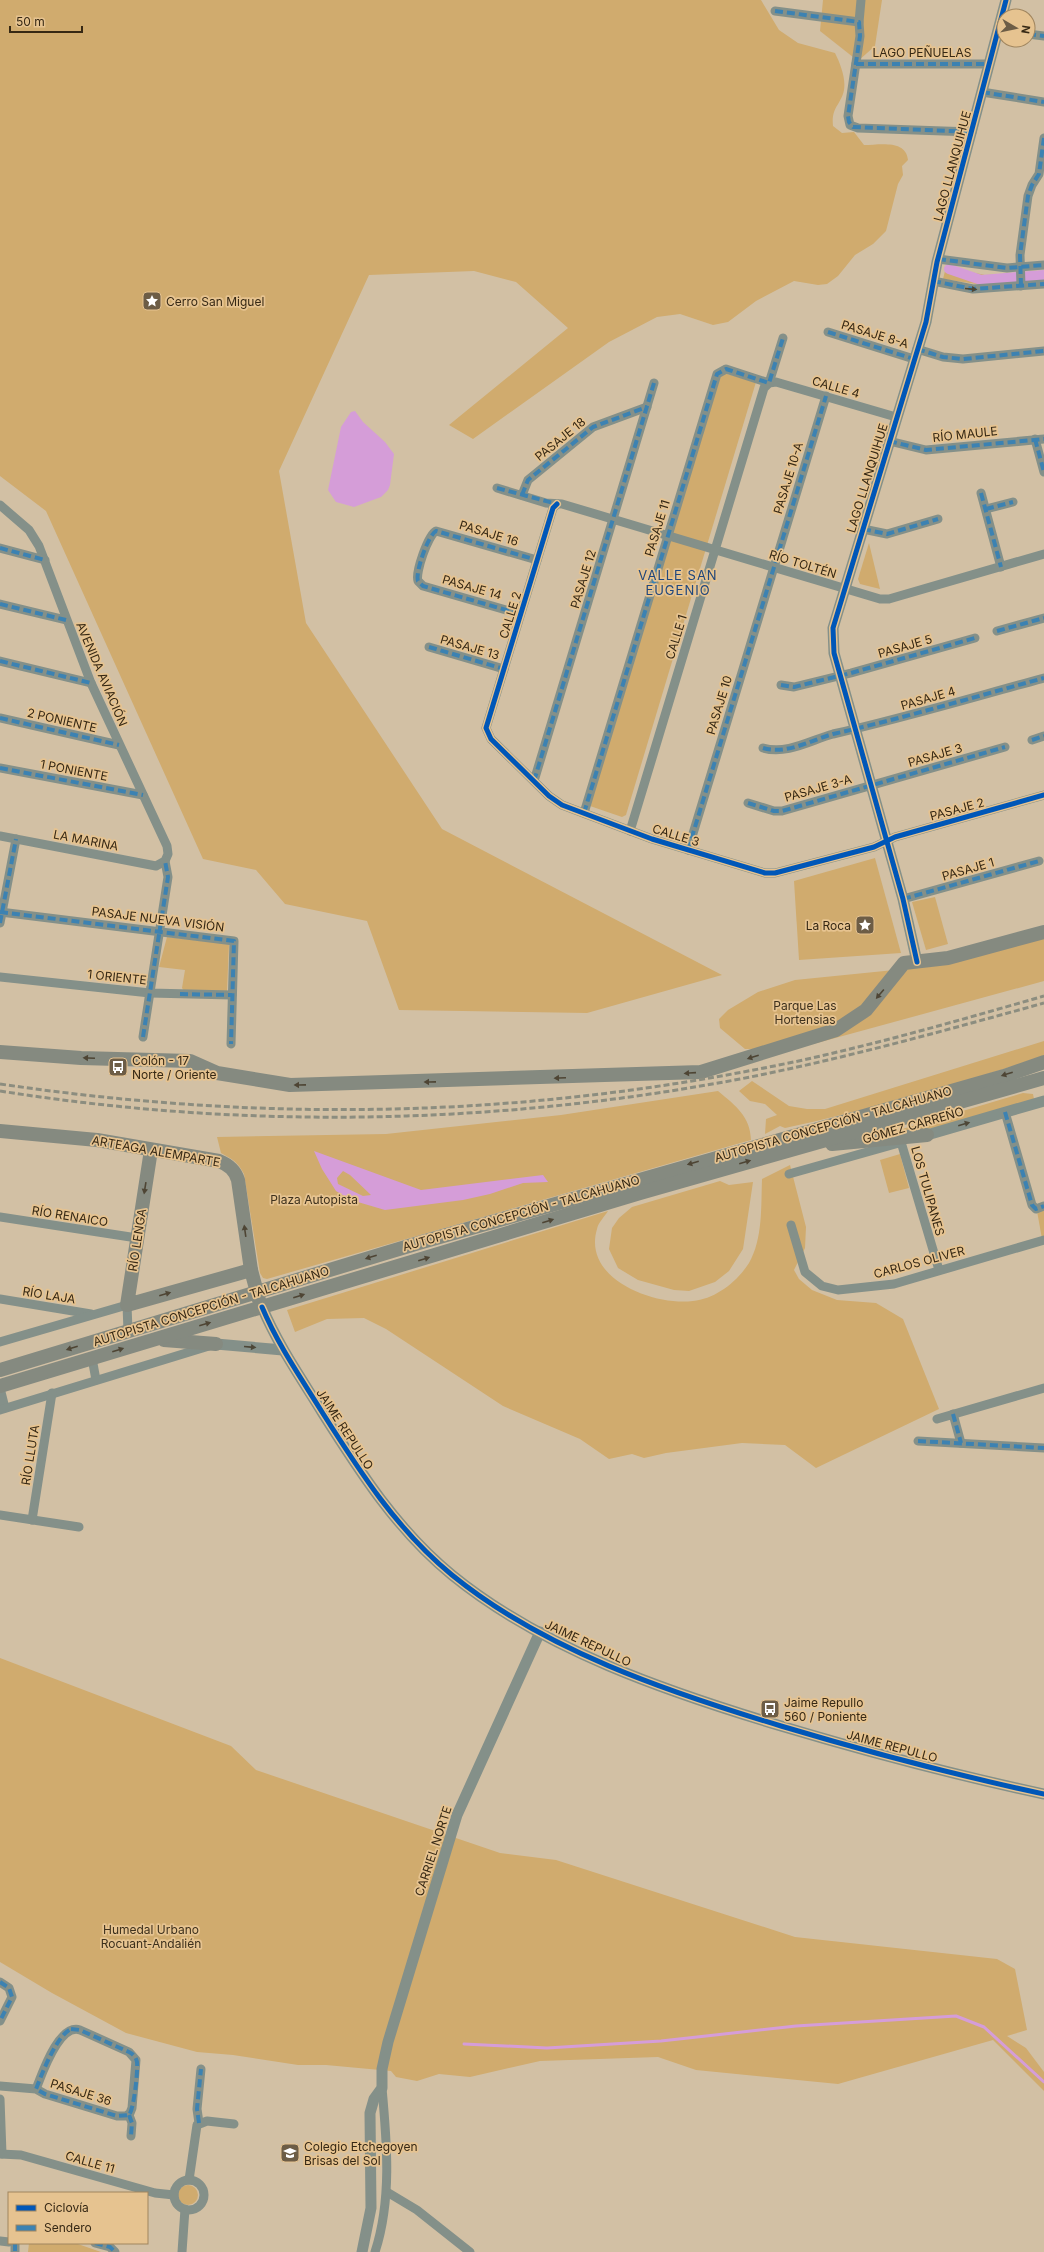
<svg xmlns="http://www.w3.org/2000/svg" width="1044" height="2252" viewBox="0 0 1044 2252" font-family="Inter,sans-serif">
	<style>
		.green { fill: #d0ab6e }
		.water { fill: #d59dd8; fill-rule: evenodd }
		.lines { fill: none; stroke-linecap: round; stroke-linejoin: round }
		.stream { stroke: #d59dd8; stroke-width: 3 }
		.canal { stroke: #d59dd8; stroke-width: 10 }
		.minor { stroke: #849089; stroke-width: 9 }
		.tertiary { stroke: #849089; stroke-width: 11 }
		.primary { stroke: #858a80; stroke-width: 14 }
		.rail { stroke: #8c8d7f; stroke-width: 3; stroke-dasharray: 6 3; stroke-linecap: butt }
		.quiet { stroke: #3c82b2; stroke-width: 4; stroke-dasharray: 8 4; stroke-linecap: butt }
		.cycleway-casing { stroke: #e6c390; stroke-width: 8 }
		.cycleway { stroke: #0057b8; stroke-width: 5 }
		.oneway { fill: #4d4737 }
		.oneway2 { fill: #4e4534 }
		.labels { text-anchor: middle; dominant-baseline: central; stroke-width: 3.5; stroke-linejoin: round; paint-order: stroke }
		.street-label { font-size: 12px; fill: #362814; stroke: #e6c390 }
		.poi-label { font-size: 12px; fill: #362814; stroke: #e6c390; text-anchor: start }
		.park-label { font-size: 12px; fill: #3d301c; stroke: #e6c390 }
		.neighbourhood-label { font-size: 13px; letter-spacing: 1px; fill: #20477c; stroke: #e6c390 }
	</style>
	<rect width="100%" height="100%" fill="#d2c0a4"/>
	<g class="green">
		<path d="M0 0H761L779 30 798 43 835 53C840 63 846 78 844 90 841 105 831 107 833 126L842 133 854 132 864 145C879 145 906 139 908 160L902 166 903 175 898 184 886 231 873 244 855 255 838 276 827 284 818 285 794 281 756 301 728 322 713 325 680 314 657 317 609 342 473 439 449 425 568 328 516 282 474 271 369 275 279 471 306 623 442 829 722 975 587 1013 399 1010 367 921 285 904 256 870 203 859 46 511 0 476Z"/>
		<polygon points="823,0 882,0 875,46 858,61 820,31"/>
		<polygon points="946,267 985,275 1044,272 1044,279 983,285 943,279"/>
		<polygon points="724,373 756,382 626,815 622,817 590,806 720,376"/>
		<polygon points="869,543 880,589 860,584 858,579"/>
		<polygon points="875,858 901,953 799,960 794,881"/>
		<polygon points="935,897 948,944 926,950 912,902"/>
		<polygon points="167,937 229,944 227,991 185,992 182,988 185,970 159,967"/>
		<polygon points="1044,938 1044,981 817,1043 779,1049 745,1049 720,1028 719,1019 728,1010 758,992 795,980 944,965"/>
		<path d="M1044 1041V1056C959 1084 873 1109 785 1128L780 1126 765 1134 766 1119 777 1115 765 1104 750 1101 739 1091 752 1081 789 1106 807 1109H825Z"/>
		<path d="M718 1091C736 1106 750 1116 751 1140L267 1279 263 1278 260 1273 244 1174C238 1162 232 1159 221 1153L217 1137 386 1134 561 1115Z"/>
		<polygon points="1023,1093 1033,1094 1034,1099 939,1127 872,1138"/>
		<polygon points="900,1154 909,1188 889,1193 880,1160"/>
		<path d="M790 1165 806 1227 805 1248 794 1270 799 1279 812 1290 837 1300 876 1303 903 1319 939 1409 816 1468 785 1445 742 1443 666 1453 644 1458 632 1454 609 1459 580 1439 503 1406 386 1329 364 1318 327 1319 295 1332 287 1310 608 1211C605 1216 598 1223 597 1229 582 1279 654 1306 693 1301 715 1299 737 1282 749 1263 763 1239 761 1206 762 1179Z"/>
		<polygon points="720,1181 729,1185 753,1182 743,1249 729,1271 715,1282 689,1291 674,1290 638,1280 618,1268 609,1249 612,1228 619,1218 632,1207"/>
		<polygon points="1044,1209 1044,1238 1042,1239 1037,1211"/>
		<polygon points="0,1658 231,1746 256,1770 500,1853 556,1860 795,1937 997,1959 1015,1969 1027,2030 1007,2036 1026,2048 1044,2072 1044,2091 993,2040 838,2084 696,2070 658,2057 540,2061 470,2077 439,2074 417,2081 396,2077 391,2071 326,2065 298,2065 233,2055 197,2052 126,2033 52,1993 0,1962"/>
		<circle cx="188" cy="2195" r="10"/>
		<polygon points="29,2243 75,2243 101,2252 28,2252"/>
	</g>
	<g class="water">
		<polygon points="355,411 363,422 385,442 394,454 390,485 388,490 381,497 354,507 336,502 328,490 341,427 351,412"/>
		<path d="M314 1151 421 1190 543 1175 548 1182 523 1183 490 1194 463 1200 385 1210 351 1200 336 1191 322 1169ZM343 1171 350 1175 371 1195 363 1196 338 1184 337 1178Z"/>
	</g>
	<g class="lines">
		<polyline class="stream" points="464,2044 547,2048 661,2041 796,2026 956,2016 984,2027 1044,2082"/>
		<polyline class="canal" points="949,269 981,280 1044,275"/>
		<g class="minor">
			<polyline points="861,0 859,22 860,36 848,116 850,125 858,128 972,132"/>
			<polyline points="775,11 859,22"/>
			<polyline points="1028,34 1044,36"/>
			<polyline points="856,64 989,64"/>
			<polyline points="982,92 1044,102"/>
			<polyline points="938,259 1007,268 1044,265"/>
			<polyline points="933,281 973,289 1044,284"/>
			<polyline points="1021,286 1020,255 1028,196 1032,185 1039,174 1044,138"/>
			<polyline points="828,332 914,359"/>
			<polyline points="917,349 943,357 963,359 1044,351"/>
			<polyline points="769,383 783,338"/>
			<polyline points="1035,439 1044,472"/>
			<polyline points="889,441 926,450 1044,439"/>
			<polyline points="497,488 546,503 562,504 880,599 889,599 1044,554"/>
			<polyline points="981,493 1001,567"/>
			<polyline points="522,495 528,480 593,427 647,407"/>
			<polyline points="557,504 553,508 486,728 491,739 549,796 562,805 652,839 765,873 775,873 874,847 895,837 1044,795"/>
			<polyline points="0,505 29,530 39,546 91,683 167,846 168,854 165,861 156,866 0,836"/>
			<polyline points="986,509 1013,502"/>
			<polyline points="863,529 887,534 938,519"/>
			<polyline points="0,548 45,560"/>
			<polyline points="0,604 66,620"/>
			<path d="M520 614 423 586 418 581C415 573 428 535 436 531L537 560"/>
			<polyline points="997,631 1044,618"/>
			<polyline points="429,647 504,669"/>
			<polyline points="0,661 91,683"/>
			<polyline points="781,685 794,687 851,673 975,638"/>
			<polyline points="0,718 119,745"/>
			<polyline points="1032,740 1044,736"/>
			<path d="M763 748C787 755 811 740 833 734 904 718 974 697 1044 678"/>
			<polyline points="0,768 143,795"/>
			<polyline points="534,781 654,383"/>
			<polyline points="748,803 774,811 782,811 1005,747"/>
			<polyline points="584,813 717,374 726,369 769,383"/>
			<polyline points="630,831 764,388 769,383 776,382 896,417"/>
			<polyline points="688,850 826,396"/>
			<polyline points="903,899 1039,861"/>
			<polyline points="0,912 234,941 231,1044"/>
			<polyline points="0,923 16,839"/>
			<polyline points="0,977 150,993 232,995"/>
			<polyline points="143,1037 168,877 165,861"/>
			<polyline points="1005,1112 1032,1205 1036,1209 1044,1206"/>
			<polyline points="901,1142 939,1270"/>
			<polyline points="789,1174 899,1143"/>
			<polyline points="0,1217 137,1238"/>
			<polyline points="791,1225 805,1272 822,1286 838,1290 894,1284 1044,1240"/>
			<polyline points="0,1299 91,1314"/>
			<polyline points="0,1342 127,1305 128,1331"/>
			<polyline points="92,1358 96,1380"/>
			<polyline points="0,1388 5,1408"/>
			<polyline points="0,1410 209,1346"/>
			<polyline points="953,1414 961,1443"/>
			<polyline points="937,1419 1044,1388"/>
			<polyline points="918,1441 1044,1448"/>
			<polyline points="0,1515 79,1527"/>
			<polyline points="32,1520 52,1393"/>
			<polyline points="0,1982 9,1988 12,1997 0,2021"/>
			<path d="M0 2086 36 2089 45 2094 117 2116H126L130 2113 132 2108 136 2060 129 2052 80 2030C59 2023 42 2074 36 2089"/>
			<polyline points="0,2099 2,2154"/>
			<polyline points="129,2115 132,2123 131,2136"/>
			<polyline points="199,2123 197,2109 201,2069"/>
			<polyline points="0,2154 21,2155 155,2193 174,2195"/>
			<polyline points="189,2180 197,2125 207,2121 234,2124"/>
			<circle cx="189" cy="2195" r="15"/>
			<polyline points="387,2192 417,2210 470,2252"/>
			<polyline points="0,2241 9,2242"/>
			<polyline points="15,2243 15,2252"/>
			<polyline points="95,2243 110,2247 115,2252"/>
			<polyline points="182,2252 185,2209"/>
			<path d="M375 2252C392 2200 387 2143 382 2088"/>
		</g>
		<g class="tertiary">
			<polyline points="917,962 903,899 834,653 833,628 926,322 937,262 1006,0"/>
			<polyline points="927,1135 1044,1101"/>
			<path d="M262 1307C278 1345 301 1378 322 1412 360 1472 397 1530 452 1575 544 1650 668 1692 781 1726 868 1752 955 1775 1044 1794"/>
			<polyline points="216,1344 283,1350"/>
			<polyline points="362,2252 371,2208 370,2113 374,2099 382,2088 382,2069 388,2042 457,1815 540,1632"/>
		</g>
		<g class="primary">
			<polyline points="0,1052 81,1058 190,1061 217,1073 290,1085 701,1072 836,1030 866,1010 904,963 948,958 1044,932"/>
			<path d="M0 1131 97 1140 219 1161C229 1165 235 1170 238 1180L251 1270 259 1300"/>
			<polyline points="832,1144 927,1135"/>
			<polyline points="151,1150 127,1305 251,1270"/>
			<polyline points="164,1340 216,1344"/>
			<polyline points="0,1370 422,1242 1004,1076 1044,1062"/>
			<polyline points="0,1386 640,1193 1044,1078"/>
		</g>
		<g class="rail">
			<path d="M0 1084C273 1124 532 1118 803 1060 884 1042 964 1019 1044 996"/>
			<path d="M0 1091C246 1130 496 1125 740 1079 843 1059 943 1031 1044 1003"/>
		</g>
		<g class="quiet">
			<polyline points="775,11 859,22 860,36 848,116 849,122 853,127 972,132"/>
			<polyline points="1028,34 1044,36"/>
			<polyline points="856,64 989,64"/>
			<polyline points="982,92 1044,102"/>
			<polyline points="938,259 1007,268 1044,265"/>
			<polyline points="933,281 973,289 1044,284"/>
			<polyline points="1021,286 1020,255 1028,196 1032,185 1039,174 1044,138"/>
			<polyline points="828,332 914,359"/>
			<polyline points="917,349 943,357 963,359 1044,351"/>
			<polyline points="1035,439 1044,472"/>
			<polyline points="889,441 926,450 1044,439"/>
			<polyline points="497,488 557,504"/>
			<polyline points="981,493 1001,567"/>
			<polyline points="522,495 528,480 593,427 647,407"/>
			<polyline points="986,509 1013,502"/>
			<polyline points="863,529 887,534 938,519"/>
			<polyline points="0,548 45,560"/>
			<polyline points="0,604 66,620"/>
			<path d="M520 614 423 586 418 581C415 573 428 535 436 531L537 560"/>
			<polyline points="997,631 1044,618"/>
			<polyline points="429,647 504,669"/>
			<polyline points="0,661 91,683"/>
			<polyline points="781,685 794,687 851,673 975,638"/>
			<polyline points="0,718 119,745"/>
			<polyline points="1032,740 1044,736"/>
			<path d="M763 748C787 755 811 740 833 734 904 718 974 697 1044 678"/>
			<polyline points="0,768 143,795"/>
			<polyline points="534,781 654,383"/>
			<polyline points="748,803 774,811 782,811 1005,747"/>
			<polyline points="584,813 717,374 726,369 769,383 783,338"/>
			<polyline points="688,850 826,396"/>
			<polyline points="903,899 1039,861"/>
			<polyline points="0,912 234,941 231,1044"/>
			<polyline points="0,923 16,839"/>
			<polyline points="180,994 232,995"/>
			<polyline points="143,1037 168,877 165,861"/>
			<polyline points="1005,1112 1032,1205 1036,1209 1044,1206"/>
			<polyline points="953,1414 961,1443"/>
			<polyline points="918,1441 1044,1448"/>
			<polyline points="0,1982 9,1988 12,1997 0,2021"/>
			<path d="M71 2029 80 2030 129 2052C133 2054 136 2057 137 2062 138 2071 134 2109 129 2115L117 2116 45 2094 36 2089C42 2074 56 2036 71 2029Z"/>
			<polyline points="129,2115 132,2123 131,2136"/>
			<polyline points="199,2123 197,2109 201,2069"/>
			<polyline points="15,2243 15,2252"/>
			<polyline points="95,2243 110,2247 115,2252"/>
		</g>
		<defs>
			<g id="cycleway">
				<polyline points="557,504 553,508 486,728 491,739 549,796 562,805 652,839 765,873 775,873 874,847 895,837 1044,795"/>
				<polyline points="917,962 903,899 834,653 833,628 926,322 937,262 1006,0"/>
				<path d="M262 1307C278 1345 301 1378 322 1412 360 1472 397 1530 452 1575 544 1650 668 1692 781 1726 868 1752 955 1775 1044 1794"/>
			</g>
		</defs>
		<use href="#cycleway" class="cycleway-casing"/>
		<use href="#cycleway" class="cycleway"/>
	</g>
	<defs><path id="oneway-solid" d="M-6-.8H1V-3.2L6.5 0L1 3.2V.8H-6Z"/></defs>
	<g class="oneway">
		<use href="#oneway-solid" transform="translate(971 289) rotate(5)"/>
		<use href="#oneway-solid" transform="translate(964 1124) rotate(-16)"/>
		<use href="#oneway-solid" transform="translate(250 1347) rotate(5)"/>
	</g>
	<g class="oneway2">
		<use href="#oneway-solid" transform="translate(880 994) rotate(130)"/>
		<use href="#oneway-solid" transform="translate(753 1057) rotate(163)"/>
		<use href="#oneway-solid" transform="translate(89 1058) rotate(-177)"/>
		<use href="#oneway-solid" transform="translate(690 1073) rotate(176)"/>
		<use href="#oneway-solid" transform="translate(1007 1074) rotate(163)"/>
		<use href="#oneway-solid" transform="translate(560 1078) rotate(178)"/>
		<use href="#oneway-solid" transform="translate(430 1082) rotate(179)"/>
		<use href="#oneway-solid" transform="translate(300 1085) rotate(179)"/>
		<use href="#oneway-solid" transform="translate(745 1162) rotate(-16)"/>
		<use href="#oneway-solid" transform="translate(693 1163) rotate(164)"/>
		<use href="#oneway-solid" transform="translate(145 1188) rotate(99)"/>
		<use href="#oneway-solid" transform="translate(548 1221) rotate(-17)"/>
		<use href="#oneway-solid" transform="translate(245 1231) rotate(-98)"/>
		<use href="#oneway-solid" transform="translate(371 1257) rotate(163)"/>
		<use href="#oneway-solid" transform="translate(424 1259) rotate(-17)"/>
		<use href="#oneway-solid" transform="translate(165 1294) rotate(-16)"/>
		<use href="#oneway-solid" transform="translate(299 1296) rotate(-17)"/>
		<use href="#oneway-solid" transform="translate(205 1324) rotate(-16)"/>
		<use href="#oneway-solid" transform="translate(72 1348) rotate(163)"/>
		<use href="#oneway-solid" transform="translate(118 1350) rotate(-17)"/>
	</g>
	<defs>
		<symbol id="sight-square" viewBox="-11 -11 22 22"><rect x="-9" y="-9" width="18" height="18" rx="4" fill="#6d5d46" stroke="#e6c390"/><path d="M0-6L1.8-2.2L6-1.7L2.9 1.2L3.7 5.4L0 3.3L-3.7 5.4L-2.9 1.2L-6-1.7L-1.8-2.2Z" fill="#fff"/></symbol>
		<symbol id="bus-square" viewBox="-11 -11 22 22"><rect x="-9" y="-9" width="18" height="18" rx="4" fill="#6d5d46" stroke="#e6c390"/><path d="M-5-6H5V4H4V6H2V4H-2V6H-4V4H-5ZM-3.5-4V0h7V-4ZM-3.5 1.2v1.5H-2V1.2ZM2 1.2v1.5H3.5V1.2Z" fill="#fff"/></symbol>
		<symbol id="school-square" viewBox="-11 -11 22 22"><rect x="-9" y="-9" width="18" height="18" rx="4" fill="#6d5d46" stroke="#e6c390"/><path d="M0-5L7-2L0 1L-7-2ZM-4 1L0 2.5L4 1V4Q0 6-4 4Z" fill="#fff"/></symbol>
	</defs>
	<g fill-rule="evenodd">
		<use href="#sight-square" x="141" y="290" width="22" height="22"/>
		<use href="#sight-square" x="854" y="914" width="22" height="22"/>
		<use href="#bus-square" x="107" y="1056" width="22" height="22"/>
		<use href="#bus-square" x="759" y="1698" width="22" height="22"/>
		<use href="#school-square" x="279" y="2142" width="22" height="22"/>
	</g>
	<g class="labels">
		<g class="street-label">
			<text x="922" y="52">LAGO PEÑUELAS</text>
			<text transform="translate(952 166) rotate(-75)">LAGO LLANQUIHUE</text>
			<text transform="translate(875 334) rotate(17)">PASAJE 8-A</text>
			<text transform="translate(836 387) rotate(16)">CALLE 4</text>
			<text transform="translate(965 434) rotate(-6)">RÍO MAULE</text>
			<text transform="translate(560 439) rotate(-39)">PASAJE 18</text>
			<text transform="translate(788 478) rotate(-73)">PASAJE 10-A</text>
			<text transform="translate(867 478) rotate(-73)">LAGO LLANQUIHUE</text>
			<text transform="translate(657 528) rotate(-73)">PASAJE 11</text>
			<text transform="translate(489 533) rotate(17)">PASAJE 16</text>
			<text transform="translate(803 564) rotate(17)">RÍO TOLTÉN</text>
			<text transform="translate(583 579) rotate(-73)">PASAJE 12</text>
			<text transform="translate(472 587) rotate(16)">PASAJE 14</text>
			<text transform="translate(510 615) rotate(-73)">CALLE 2</text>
			<text transform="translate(676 637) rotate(-73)">CALLE 1</text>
			<text transform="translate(905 646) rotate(-16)">PASAJE 5</text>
			<text transform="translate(470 647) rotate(16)">PASAJE 13</text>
			<text transform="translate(102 674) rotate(67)">AVENIDA AVIACIÓN</text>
			<text transform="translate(928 698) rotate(-16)">PASAJE 4</text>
			<text transform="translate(719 705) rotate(-73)">PASAJE 10</text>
			<text transform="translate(62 720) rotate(13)">2 PONIENTE</text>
			<text transform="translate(935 755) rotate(-16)">PASAJE 3</text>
			<text transform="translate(74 770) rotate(11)">1 PONIENTE</text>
			<text transform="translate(818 788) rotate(-16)">PASAJE 3-A</text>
			<text transform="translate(957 809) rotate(-15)">PASAJE 2</text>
			<text transform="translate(676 835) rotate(17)">CALLE 3</text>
			<text transform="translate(86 840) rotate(11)">LA MARINA</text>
			<text transform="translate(968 869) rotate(-16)">PASAJE 1</text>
			<text transform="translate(158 919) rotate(7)">PASAJE NUEVA VISIÓN</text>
			<text transform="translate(117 977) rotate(6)">1 ORIENTE</text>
			<text transform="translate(833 1124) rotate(-16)">AUTOPISTA CONCEPCIÓN - TALCAHUANO</text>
			<text transform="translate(913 1125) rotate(-16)">GÓMEZ CARREÑO</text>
			<text transform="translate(156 1151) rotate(10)">ARTEAGA ALEMPARTE</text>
			<text transform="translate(928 1191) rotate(74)">LOS TULIPANES</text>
			<text transform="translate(521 1213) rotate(-16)">AUTOPISTA CONCEPCIÓN - TALCAHUANO</text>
			<text transform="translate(70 1216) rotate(9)">RÍO RENAICO</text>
			<text transform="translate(137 1240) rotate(-81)">RÍO LENGA</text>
			<text transform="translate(919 1262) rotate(-15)">CARLOS OLIVER</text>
			<text transform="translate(49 1295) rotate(9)">RÍO LAJA</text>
			<text transform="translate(211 1306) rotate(-17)">AUTOPISTA CONCEPCIÓN - TALCAHUANO</text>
			<text transform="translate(345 1429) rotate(57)">JAIME REPULLO</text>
			<text transform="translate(30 1455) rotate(-81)">RÍO LLUTA</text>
			<text transform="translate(588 1643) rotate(25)">JAIME REPULLO</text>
			<text transform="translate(892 1746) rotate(15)">JAIME REPULLO</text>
			<text transform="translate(433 1851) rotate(-72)">CARRIEL NORTE</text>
			<text transform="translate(81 2092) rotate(17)">PASAJE 36</text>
			<text transform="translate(90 2162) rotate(16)">CALLE 11</text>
		</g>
		<g class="poi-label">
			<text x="166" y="301">Cerro San Miguel</text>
			<text x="851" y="925" text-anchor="end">La Roca</text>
			<text x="132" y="1060">Colón - 17<tspan x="132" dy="14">Norte / Oriente</tspan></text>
			<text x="784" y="1702">Jaime Repullo<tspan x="784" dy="14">560 / Poniente</tspan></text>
			<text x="304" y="2146">Colegio Etchegoyen<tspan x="304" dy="14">Brisas del Sol</tspan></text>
		</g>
		<g class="park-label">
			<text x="805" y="1005">Parque Las<tspan x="805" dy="14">Hortensias</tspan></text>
			<text x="314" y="1199">Plaza Autopista</text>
			<text x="151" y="1929">Humedal Urbano<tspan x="151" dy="14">Rocuant-Andalién</tspan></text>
		</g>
		<g class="neighbourhood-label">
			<text x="678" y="575">VALLE SAN<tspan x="678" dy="15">EUGENIO</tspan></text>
		</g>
	</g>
	<rect x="8" y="2192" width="140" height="52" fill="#e6c390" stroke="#a0855e"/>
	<rect x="16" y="2205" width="20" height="6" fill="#0057b8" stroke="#a0855e"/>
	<text x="44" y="2212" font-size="12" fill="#362814">Ciclovía</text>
	<rect x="16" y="2225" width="20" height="6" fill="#3c82b2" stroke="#a0855e"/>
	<text x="44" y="2232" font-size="12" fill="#362814">Sendero</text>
	<g transform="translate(1016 28) rotate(99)"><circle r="19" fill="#e6c390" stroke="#a0855e"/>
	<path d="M0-3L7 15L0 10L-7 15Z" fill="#6d5d46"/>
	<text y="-6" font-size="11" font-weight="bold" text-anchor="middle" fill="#362814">N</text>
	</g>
	<path d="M10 26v6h72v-6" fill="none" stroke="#362814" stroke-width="2"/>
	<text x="16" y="26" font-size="12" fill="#362814" stroke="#e6c390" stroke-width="3" paint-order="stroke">50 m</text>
</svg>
